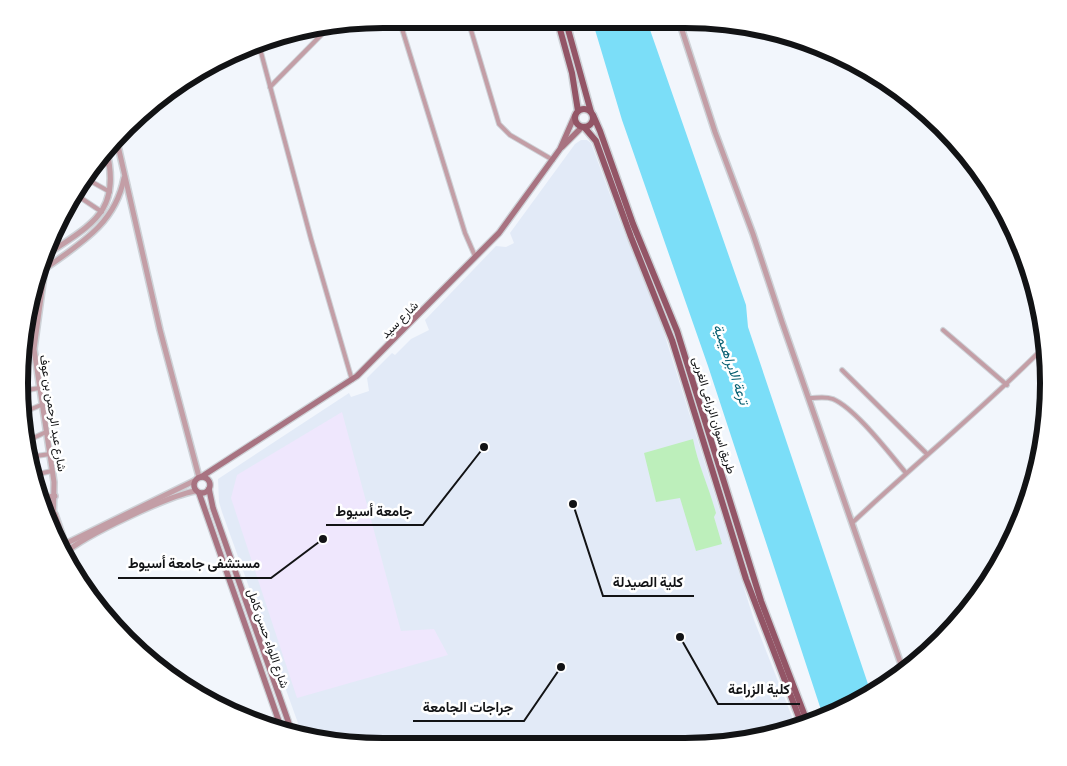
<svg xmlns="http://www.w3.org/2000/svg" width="1067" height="766" viewBox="0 0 1067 766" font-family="Barlow,Vazirmatn,sans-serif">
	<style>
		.built { fill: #e2eaf7 }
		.medical { fill: #efe7fd }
		.green { fill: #bdefbb }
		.water { fill: #7bdef8 }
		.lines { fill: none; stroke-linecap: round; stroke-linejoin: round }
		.minor-casing { stroke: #ced2d7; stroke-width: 6 }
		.tertiary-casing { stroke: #ced2d7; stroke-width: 8 }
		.secondary-casing { stroke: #ced2d7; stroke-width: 8 }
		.primary-casing { stroke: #ced2d7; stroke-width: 9 }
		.minor { stroke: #c39ea6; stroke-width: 4 }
		.tertiary { stroke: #c39ea6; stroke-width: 5 }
		.secondary { stroke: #a87381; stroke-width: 5.5 }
		.primary { stroke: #935566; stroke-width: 6 }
		.labels { text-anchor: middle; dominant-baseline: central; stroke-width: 5; stroke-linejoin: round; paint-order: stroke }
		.street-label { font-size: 12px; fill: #121315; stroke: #fff }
		.water-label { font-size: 14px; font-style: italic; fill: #085f71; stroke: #fff }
		.rim { fill: none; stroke: #121315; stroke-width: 6 }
		.leader { fill: none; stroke: #121315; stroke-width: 2 }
		.callout-dot { fill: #121315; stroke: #fff; stroke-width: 2 }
		.callout-label { font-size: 14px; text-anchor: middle; font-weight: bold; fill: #121315; stroke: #fff; stroke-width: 5; stroke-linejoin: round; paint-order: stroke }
	</style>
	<rect width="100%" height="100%" fill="#f2f6fc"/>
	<polygon class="built" points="581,140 587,140 591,143 619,219 659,317 754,620 796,727 732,744 359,746 303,737 222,512 219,502 218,479 349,393 351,397 369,391 367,378 392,353 395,355 411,339 429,330 425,320 496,246 506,247 514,243 510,233 575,144"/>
	<polygon class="medical" points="342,412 401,631 434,629 448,655 297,698 231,498 237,475"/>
	<path class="green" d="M693 439C698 465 709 487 716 513L714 517 722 544 696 551 680 498 656 502 644 453Z"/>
	<polygon class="water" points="593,23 648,24 746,305 748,327 870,690 824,719 708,366 622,120"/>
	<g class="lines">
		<defs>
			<g id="minor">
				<polyline points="399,19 465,233 475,256"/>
				<polyline points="468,20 499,124 510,135 553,160"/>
				<polyline points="259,45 311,239 352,380"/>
				<polyline points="270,87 330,26"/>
				<polyline points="98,159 110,166"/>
				<polyline points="85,178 110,192"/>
				<polyline points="75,194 102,212"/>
				<polyline points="943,330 1007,385"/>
				<polyline points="842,370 927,454"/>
				<polyline points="23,383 28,390 39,388"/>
				<path d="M810 398C817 398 825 396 833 399 856 409 889 453 906 473"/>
				<polyline points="22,413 41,405"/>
				<polyline points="25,442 46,432"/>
				<polyline points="29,457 50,454"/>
				<polyline points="38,474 52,471"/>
				<path d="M852 523C916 463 984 408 1045 346"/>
			</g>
			<g id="tertiary">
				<polyline points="680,24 715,132 753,234 782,322 903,670"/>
				<polyline points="116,137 160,330 199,477"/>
				<path d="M45 256C93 223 122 213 106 147"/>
				<polyline points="42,263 45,268 34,349 54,482 53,533"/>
				<path d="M39 273C76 246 115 226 124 178"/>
				<polyline points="40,498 55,496"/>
				<polyline points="55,514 65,543"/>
				<polyline points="61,546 194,481"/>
				<path d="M65 553C85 535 168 496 195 491"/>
			</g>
			<g id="secondary">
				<polyline points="562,147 582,127"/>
				<circle cx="202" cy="485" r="8"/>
				<polyline points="201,477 357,376 499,233 560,149 575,115"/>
				<polyline points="209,489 213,508 293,735"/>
				<polyline points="199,493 283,733"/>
			</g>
			<g id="primary">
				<polyline points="558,22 572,73 578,111"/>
				<polyline points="566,22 591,112"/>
				<circle cx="584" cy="118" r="9"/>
				<polyline points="593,115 600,131 633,224 677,331 761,601 808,724"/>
				<polyline points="584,127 596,141 631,237 672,340 746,579 802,725"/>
			</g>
		</defs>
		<use href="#minor" class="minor-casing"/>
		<use href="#tertiary" class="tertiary-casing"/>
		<use href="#secondary" class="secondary-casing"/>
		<use href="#primary" class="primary-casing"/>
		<use href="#minor" class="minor"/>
		<use href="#tertiary" class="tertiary"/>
		<use href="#secondary" class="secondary"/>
		<use href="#primary" class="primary"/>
	</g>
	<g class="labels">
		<g class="street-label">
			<text transform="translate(399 319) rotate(-45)">شارع سيد</text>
			<text transform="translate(54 413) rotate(81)">شارع عبد الرحمن بن عوف</text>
			<text transform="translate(715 415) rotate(73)">طريق اسوان الزراعى الغربى</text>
			<text transform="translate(269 638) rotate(71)">شارع اللواء حسن كامل</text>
		</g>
		<g class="water-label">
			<text transform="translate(732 364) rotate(71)">ترعة الابراهيمية</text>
		</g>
	</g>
	<path d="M0 0H1067V766H0ZM383 28H685A355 355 0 0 1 1040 383V383A355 355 0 0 1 685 738H383A355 355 0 0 1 28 383V383A355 355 0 0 1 383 28Z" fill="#fff" fill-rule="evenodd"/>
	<path class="rim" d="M383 28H685A355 355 0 0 1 1040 383V383A355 355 0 0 1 685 738H383A355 355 0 0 1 28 383V383A355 355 0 0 1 383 28Z"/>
	<path class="leader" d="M484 447L423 525H326M323 539L271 578H118M573 504L603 596H694M680 637L718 704H800M561 667L524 721H413"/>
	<g class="callout-dot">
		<circle cx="484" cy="447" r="5"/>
		<circle cx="323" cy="539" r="5"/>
		<circle cx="573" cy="504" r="5"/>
		<circle cx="680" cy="637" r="5"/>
		<circle cx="561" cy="667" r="5"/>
	</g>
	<g class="callout-label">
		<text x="374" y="516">جامعة أسيوط</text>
		<text x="194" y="568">مستشفی جامعة أسيوط</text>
		<text x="648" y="587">كلية الصيدلة</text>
		<text x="759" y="694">كلية الزراعة</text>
		<text x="468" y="712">جراجات الجامعة</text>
	</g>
</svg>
